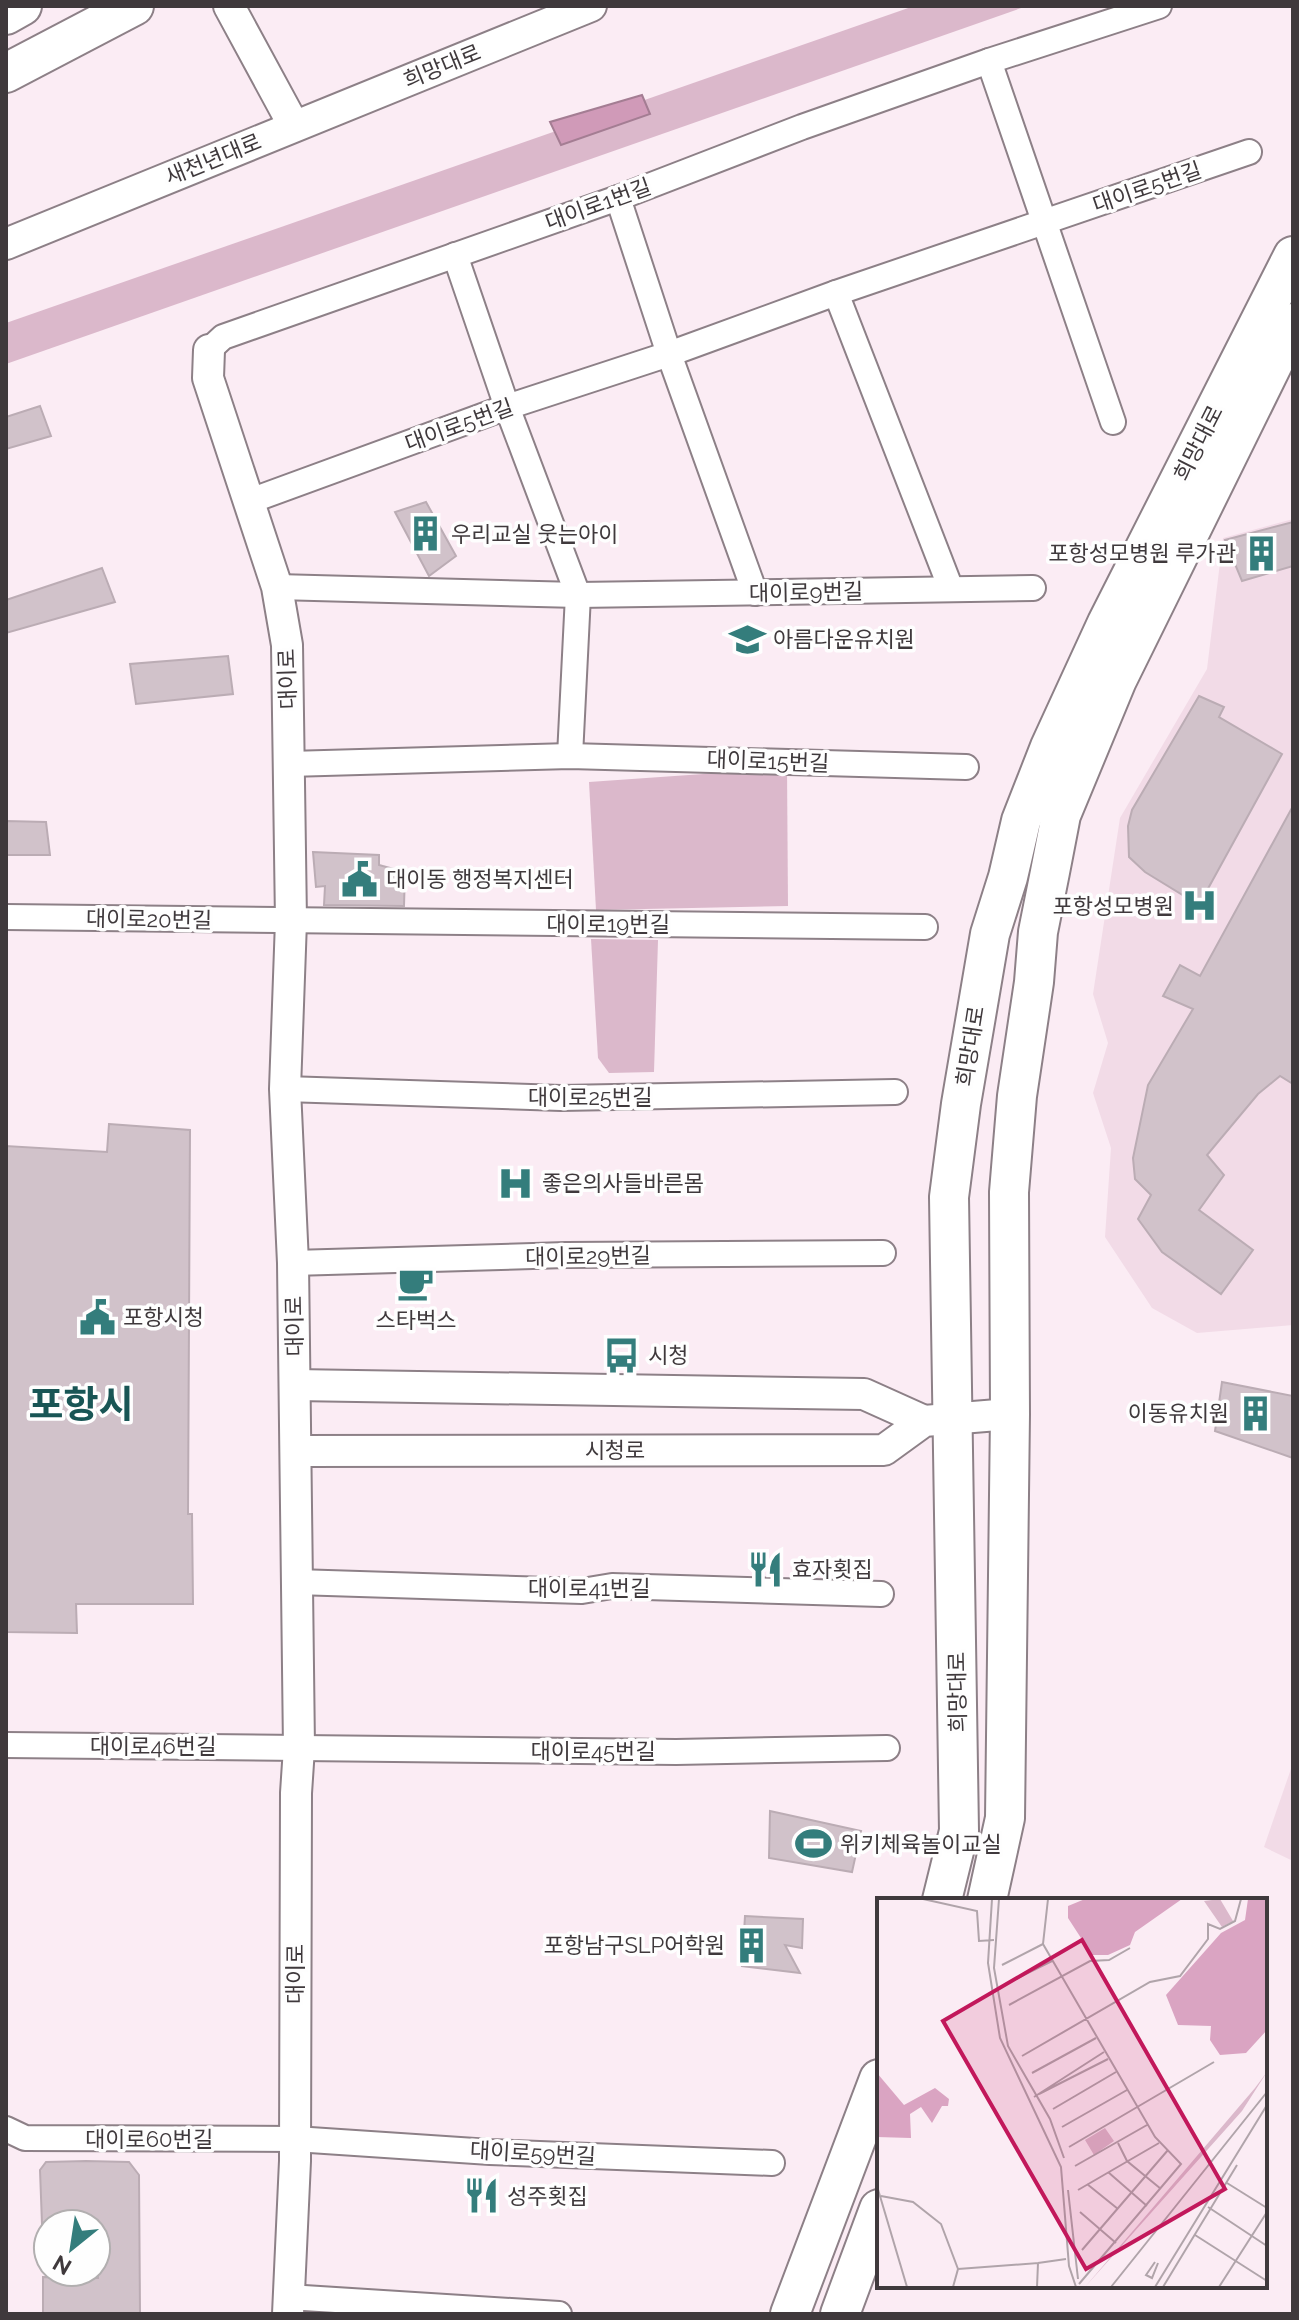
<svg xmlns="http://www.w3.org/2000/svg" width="1299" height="2320" viewBox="0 0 1299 2320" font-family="Raleway,'Noto Sans KR',sans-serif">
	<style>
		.built { fill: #f2dbe7 }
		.green { fill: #dbb8cb }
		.water { fill: #d09ab8; stroke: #a47d93; stroke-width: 2 }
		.building { fill: #d1c2ca; stroke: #bbacb4; stroke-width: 2 }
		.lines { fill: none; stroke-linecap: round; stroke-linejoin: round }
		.minor-casing { stroke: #8d8087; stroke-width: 28 }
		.tertiary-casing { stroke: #8d8087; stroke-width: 34 }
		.primary-casing { stroke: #8d8087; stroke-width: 42 }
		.minor { stroke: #fff; stroke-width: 24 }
		.tertiary { stroke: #fff; stroke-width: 30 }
		.primary { stroke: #fff; stroke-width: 38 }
		.labels { text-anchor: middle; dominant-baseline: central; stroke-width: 7; stroke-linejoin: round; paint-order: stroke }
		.street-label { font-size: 22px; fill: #3f393c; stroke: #fefefe }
		.poi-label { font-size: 22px; fill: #3f393c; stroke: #fefefe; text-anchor: start }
		.town-label { font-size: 38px; font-weight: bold; fill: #195555; stroke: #fefefe }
		.inset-road { fill: none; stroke: #b0a4aa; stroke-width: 2 }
		.view { fill: #c2185b; fill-opacity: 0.15; stroke: #c2185b; stroke-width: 4 }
		.inset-edge { fill: none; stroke: #3f393c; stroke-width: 4 }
	</style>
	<rect width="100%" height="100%" fill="#fbecf4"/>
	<g class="built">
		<polygon points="1293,519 1293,1325 1197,1333 1152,1308 1105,1237 1111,1148 1093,1093 1108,1043 1093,994 1120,818 1207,669 1223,538"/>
		<polygon points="1293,1763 1293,1861 1264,1847"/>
	</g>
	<g class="green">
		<polygon points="914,6 1027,6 6,364 6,323"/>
		<polygon points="787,768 788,906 596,910 589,782"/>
		<polygon points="591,939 658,940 654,1072 609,1073 598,1058"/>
	</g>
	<polygon class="water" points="642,95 650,114 561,145 550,122"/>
	<g class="building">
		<polygon points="40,406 51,436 6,449 6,417"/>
		<polygon points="426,502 456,556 429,576 395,512"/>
		<polygon points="1293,522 1293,566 1242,581 1225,540"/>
		<polygon points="102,568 115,602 6,633 6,600"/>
		<polygon points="228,656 233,694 136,704 130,664"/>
		<polygon points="1199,696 1224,707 1219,717 1282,754 1199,905 1145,872 1129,857 1128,826 1132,810"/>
		<polygon points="1293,806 1293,1084 1280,1076 1258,1094 1207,1155 1224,1175 1199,1210 1253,1250 1221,1294 1162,1252 1138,1219 1151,1195 1135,1179 1133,1158 1148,1085 1193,1009 1163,996 1180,965 1200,976"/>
		<polygon points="6,821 46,822 50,855 6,855"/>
		<polygon points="313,852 379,855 379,865 405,872 404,906 324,905 325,886 316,887"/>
		<polygon points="109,1124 190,1130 188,1514 192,1514 193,1604 76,1604 77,1633 6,1632 6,1146 107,1152"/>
		<polygon points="1222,1382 1293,1396 1293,1458 1215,1431"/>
		<polygon points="770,1811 861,1831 852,1872 769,1858"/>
		<polygon points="745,1916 803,1919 802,1948 785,1945 800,1973 742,1966"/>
		<polygon points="86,2161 129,2162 139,2175 140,2314 43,2314 43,2277 98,2278 97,2224 42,2224 40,2170 46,2162"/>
	</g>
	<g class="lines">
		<defs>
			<g id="minor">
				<polyline points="989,61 1113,422"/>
				<polyline points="618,198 669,354 755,593"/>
				<polyline points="455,255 507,407 578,595 570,756"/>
				<polyline points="836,293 951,589"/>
				<polyline points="209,350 223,337 618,198 802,127 989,61 1159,6"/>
				<polyline points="250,501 507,407 669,354 836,293 1249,152"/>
				<polyline points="277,587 578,595 1033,588"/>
				<polyline points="289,764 570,756 966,767"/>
				<polyline points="6,917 925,927"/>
				<polyline points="285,1089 561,1098 895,1092"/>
				<polyline points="293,1263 566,1255 883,1253"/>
				<polyline points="296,1582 582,1591 612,1586 881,1594"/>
				<polyline points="6,1745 676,1752 887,1748"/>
				<polyline points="6,2129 25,2138 295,2139 490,2152 772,2163"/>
				<polyline points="288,2297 559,2314"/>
			</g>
			<g id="tertiary">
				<polyline points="229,6 294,126"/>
				<polyline points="6,244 591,6"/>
				<polyline points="209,350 208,378 277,587 287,645 291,921 285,1089 293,1263 299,1748 296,1793 295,2161 288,2314"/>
				<polyline points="295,1385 864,1394 924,1421"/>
				<polyline points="296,1451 884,1450 924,1421 1010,1414"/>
			</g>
			<g id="primary">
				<polyline points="6,15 22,6"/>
				<polyline points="6,73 134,6"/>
				<polyline points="942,1900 959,1831 949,1197 961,1104 990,934 1008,877 1021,821 1050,747 1107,623 1293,256"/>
				<polyline points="987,1900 1005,1818 1010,1414 1009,1192 1017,1096 1034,982 1038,932 1050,872 1061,815 1117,680 1293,323"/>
				<polyline points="790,2314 879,2079"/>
				<polyline points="840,2314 879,2209"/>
			</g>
		</defs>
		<use href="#minor" class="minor-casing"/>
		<use href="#tertiary" class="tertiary-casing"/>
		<use href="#primary" class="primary-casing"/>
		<use href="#minor" class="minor"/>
		<use href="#tertiary" class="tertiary"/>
		<use href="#primary" class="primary"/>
	</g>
	<defs>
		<symbol id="building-bare" viewBox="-9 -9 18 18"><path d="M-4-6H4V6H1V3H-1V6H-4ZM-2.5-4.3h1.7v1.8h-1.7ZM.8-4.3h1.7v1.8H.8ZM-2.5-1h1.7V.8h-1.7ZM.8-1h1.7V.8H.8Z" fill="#347d7c" stroke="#fefefe" stroke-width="2.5" paint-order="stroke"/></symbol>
		<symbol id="school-bare" viewBox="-9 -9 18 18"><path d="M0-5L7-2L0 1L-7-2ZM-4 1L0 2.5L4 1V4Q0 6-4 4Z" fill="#347d7c" stroke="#fefefe" stroke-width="2.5" paint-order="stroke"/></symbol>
		<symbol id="civic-bare" viewBox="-9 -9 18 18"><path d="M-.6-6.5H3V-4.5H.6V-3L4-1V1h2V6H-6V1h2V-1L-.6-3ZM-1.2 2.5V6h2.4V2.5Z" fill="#347d7c" stroke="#fefefe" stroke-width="2.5" paint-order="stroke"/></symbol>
		<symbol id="hospital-bare" viewBox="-9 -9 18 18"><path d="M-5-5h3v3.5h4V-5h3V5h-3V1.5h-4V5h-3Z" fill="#347d7c" stroke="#fefefe" stroke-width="2.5" paint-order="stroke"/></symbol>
		<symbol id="cafe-bare" viewBox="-9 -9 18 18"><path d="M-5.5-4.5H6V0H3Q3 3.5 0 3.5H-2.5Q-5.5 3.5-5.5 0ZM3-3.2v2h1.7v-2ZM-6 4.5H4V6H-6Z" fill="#347d7c" stroke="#fefefe" stroke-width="2.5" paint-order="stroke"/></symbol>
		<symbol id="bus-bare" viewBox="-9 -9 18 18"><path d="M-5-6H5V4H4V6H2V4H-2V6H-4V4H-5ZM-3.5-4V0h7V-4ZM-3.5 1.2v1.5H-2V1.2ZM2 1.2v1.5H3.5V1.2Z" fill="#347d7c" stroke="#fefefe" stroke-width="2.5" paint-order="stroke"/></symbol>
		<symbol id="restaurant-bare" viewBox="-9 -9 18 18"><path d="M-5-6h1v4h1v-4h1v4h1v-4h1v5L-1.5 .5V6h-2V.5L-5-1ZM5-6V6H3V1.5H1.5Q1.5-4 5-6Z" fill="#347d7c" stroke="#fefefe" stroke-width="2.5" paint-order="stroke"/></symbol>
		<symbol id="stadium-bare" viewBox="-9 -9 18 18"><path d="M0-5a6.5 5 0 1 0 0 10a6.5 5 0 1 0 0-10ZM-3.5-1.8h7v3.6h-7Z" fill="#347d7c" stroke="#fefefe" stroke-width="2.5" paint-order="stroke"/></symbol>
	</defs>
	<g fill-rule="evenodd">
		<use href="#building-bare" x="400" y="508" width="51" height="51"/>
		<use href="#building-bare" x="1236" y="528" width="51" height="51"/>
		<use href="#school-bare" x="722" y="614" width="51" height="51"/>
		<use href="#civic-bare" x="334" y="854" width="51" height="51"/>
		<use href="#hospital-bare" x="1174" y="880" width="51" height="51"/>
		<use href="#hospital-bare" x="490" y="1158" width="51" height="51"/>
		<use href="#cafe-bare" x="390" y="1258" width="51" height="51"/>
		<use href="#civic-bare" x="72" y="1292" width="51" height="51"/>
		<use href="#bus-bare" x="596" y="1330" width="51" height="51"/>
		<use href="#building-bare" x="1230" y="1388" width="51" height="51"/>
		<use href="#restaurant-bare" x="740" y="1544" width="51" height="51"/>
		<use href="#stadium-bare" x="788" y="1818" width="51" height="51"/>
		<use href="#building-bare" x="726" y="1920" width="51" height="51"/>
		<use href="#restaurant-bare" x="456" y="2170" width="51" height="51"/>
	</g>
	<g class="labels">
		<g class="street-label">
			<text transform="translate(442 66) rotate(-22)">희망대로</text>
			<text transform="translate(213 159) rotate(-22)">새천년대로</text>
			<text transform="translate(1147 187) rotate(-19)">대이로5번길</text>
			<text transform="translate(598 204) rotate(-20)">대이로1번길</text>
			<text transform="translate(459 425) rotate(-20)">대이로5번길</text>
			<text transform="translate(1198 443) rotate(-63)">희망대로</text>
			<text transform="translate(806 592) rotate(-1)">대이로9번길</text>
			<text transform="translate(287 679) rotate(-92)">대이로</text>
			<text transform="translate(768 761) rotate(2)">대이로15번길</text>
			<text transform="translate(149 919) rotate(1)">대이로20번길</text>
			<text x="608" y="924">대이로19번길</text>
			<text transform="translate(970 1046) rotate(-81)">희망대로</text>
			<text x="590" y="1097">대이로25번길</text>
			<text transform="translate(588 1256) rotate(-1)">대이로29번길</text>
			<text transform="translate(294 1326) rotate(-91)">대이로</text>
			<text x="615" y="1450">시청로</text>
			<text x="589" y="1588">대이로41번길</text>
			<text transform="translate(957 1692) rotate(-91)">희망대로</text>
			<text x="153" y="1746">대이로46번길</text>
			<text x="593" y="1751">대이로45번길</text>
			<text transform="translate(295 1974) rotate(-90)">대이로</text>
			<text x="149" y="2139">대이로60번길</text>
			<text transform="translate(533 2153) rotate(3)">대이로59번길</text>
		</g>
		<g class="poi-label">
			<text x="451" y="534">우리교실 웃는아이</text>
			<text x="1236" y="553" text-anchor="end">포항성모병원 루가관</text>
			<text x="773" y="639">아름다운유치원</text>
			<text x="386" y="879">대이동 행정복지센터</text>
			<text x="1174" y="906" text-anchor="end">포항성모병원</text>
			<text x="542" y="1183">좋은의사들바른몸</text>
			<text x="123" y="1317">포항시청</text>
			<text x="416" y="1320" text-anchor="middle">스타벅스</text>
			<text x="648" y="1355">시청</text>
			<text x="1229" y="1413" text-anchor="end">이동유치원</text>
			<text x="792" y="1569">효자횟집</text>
			<text x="840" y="1844">위키체육놀이교실</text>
			<text x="725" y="1945" text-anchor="end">포항남구SLP어학원</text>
			<text x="507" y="2196">성주횟집</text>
		</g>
		<g class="town-label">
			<text x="81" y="1404">포항시</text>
		</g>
	</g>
	<g transform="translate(877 1898)">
		<rect width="390" height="390" fill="#fbecf4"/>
		<path d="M343 1 356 23 345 29 327 3ZM390 174 365 213 208 389 378 190ZM228 230 237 243 217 257 208 242Z" fill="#dbb8cb"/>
		<path d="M208 1H305L258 34 253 47 231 57H215L191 20V8ZM371 1H390V132L369 155 343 157 333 142 334 128 301 127 289 97 344 35 368 22ZM0 175 27 207 58 190 72 201 71 208H65L55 225 44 209 33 216 34 240 0 239Z" fill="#daa4c2"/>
		<path class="inset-road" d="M46 1 100 13 102 43 117 42M115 1 111 65 123 140 184 269 192 368 199 389M122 1 117 70 131 148 173 221 187 260M171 1 166 46 278 239 304 266 202 386M125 67 166 46M129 86 175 63M132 107 213 63 232 62 253 50M145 158 273 84 303 78 331 41V26L343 31 358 23 364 1M155 175 219 140M162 196 231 161M157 199 227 154M176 211 239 174M185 229 250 192M241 245 250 263 284 291M192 249 337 164M198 268 270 227M231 274 270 308M350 285 390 310M210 286 241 311M0 288 30 389M191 292 201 381M201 292 282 245M4 298 36 304 64 326 81 371 76 389M331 309 390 348M203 314 239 345M318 337 390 383M205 352 291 252M278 364 269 377 275 380 281 365M161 365 189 361M81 371 161 365 160 389M234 389 390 194M278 389 390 207M286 389 360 267M342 389 390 314"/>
		<path class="view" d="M205 42 348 291 209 371 66 123Z"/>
		<rect width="390" height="390" class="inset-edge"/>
	</g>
	<rect width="1299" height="2320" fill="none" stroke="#3f393c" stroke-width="16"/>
	<g transform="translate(72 2248) rotate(210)"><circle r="38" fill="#fefefe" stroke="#b2afb0" stroke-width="2"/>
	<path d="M0-6L14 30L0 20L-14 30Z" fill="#347d7c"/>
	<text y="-12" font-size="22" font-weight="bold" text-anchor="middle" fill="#3f393c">N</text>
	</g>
</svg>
